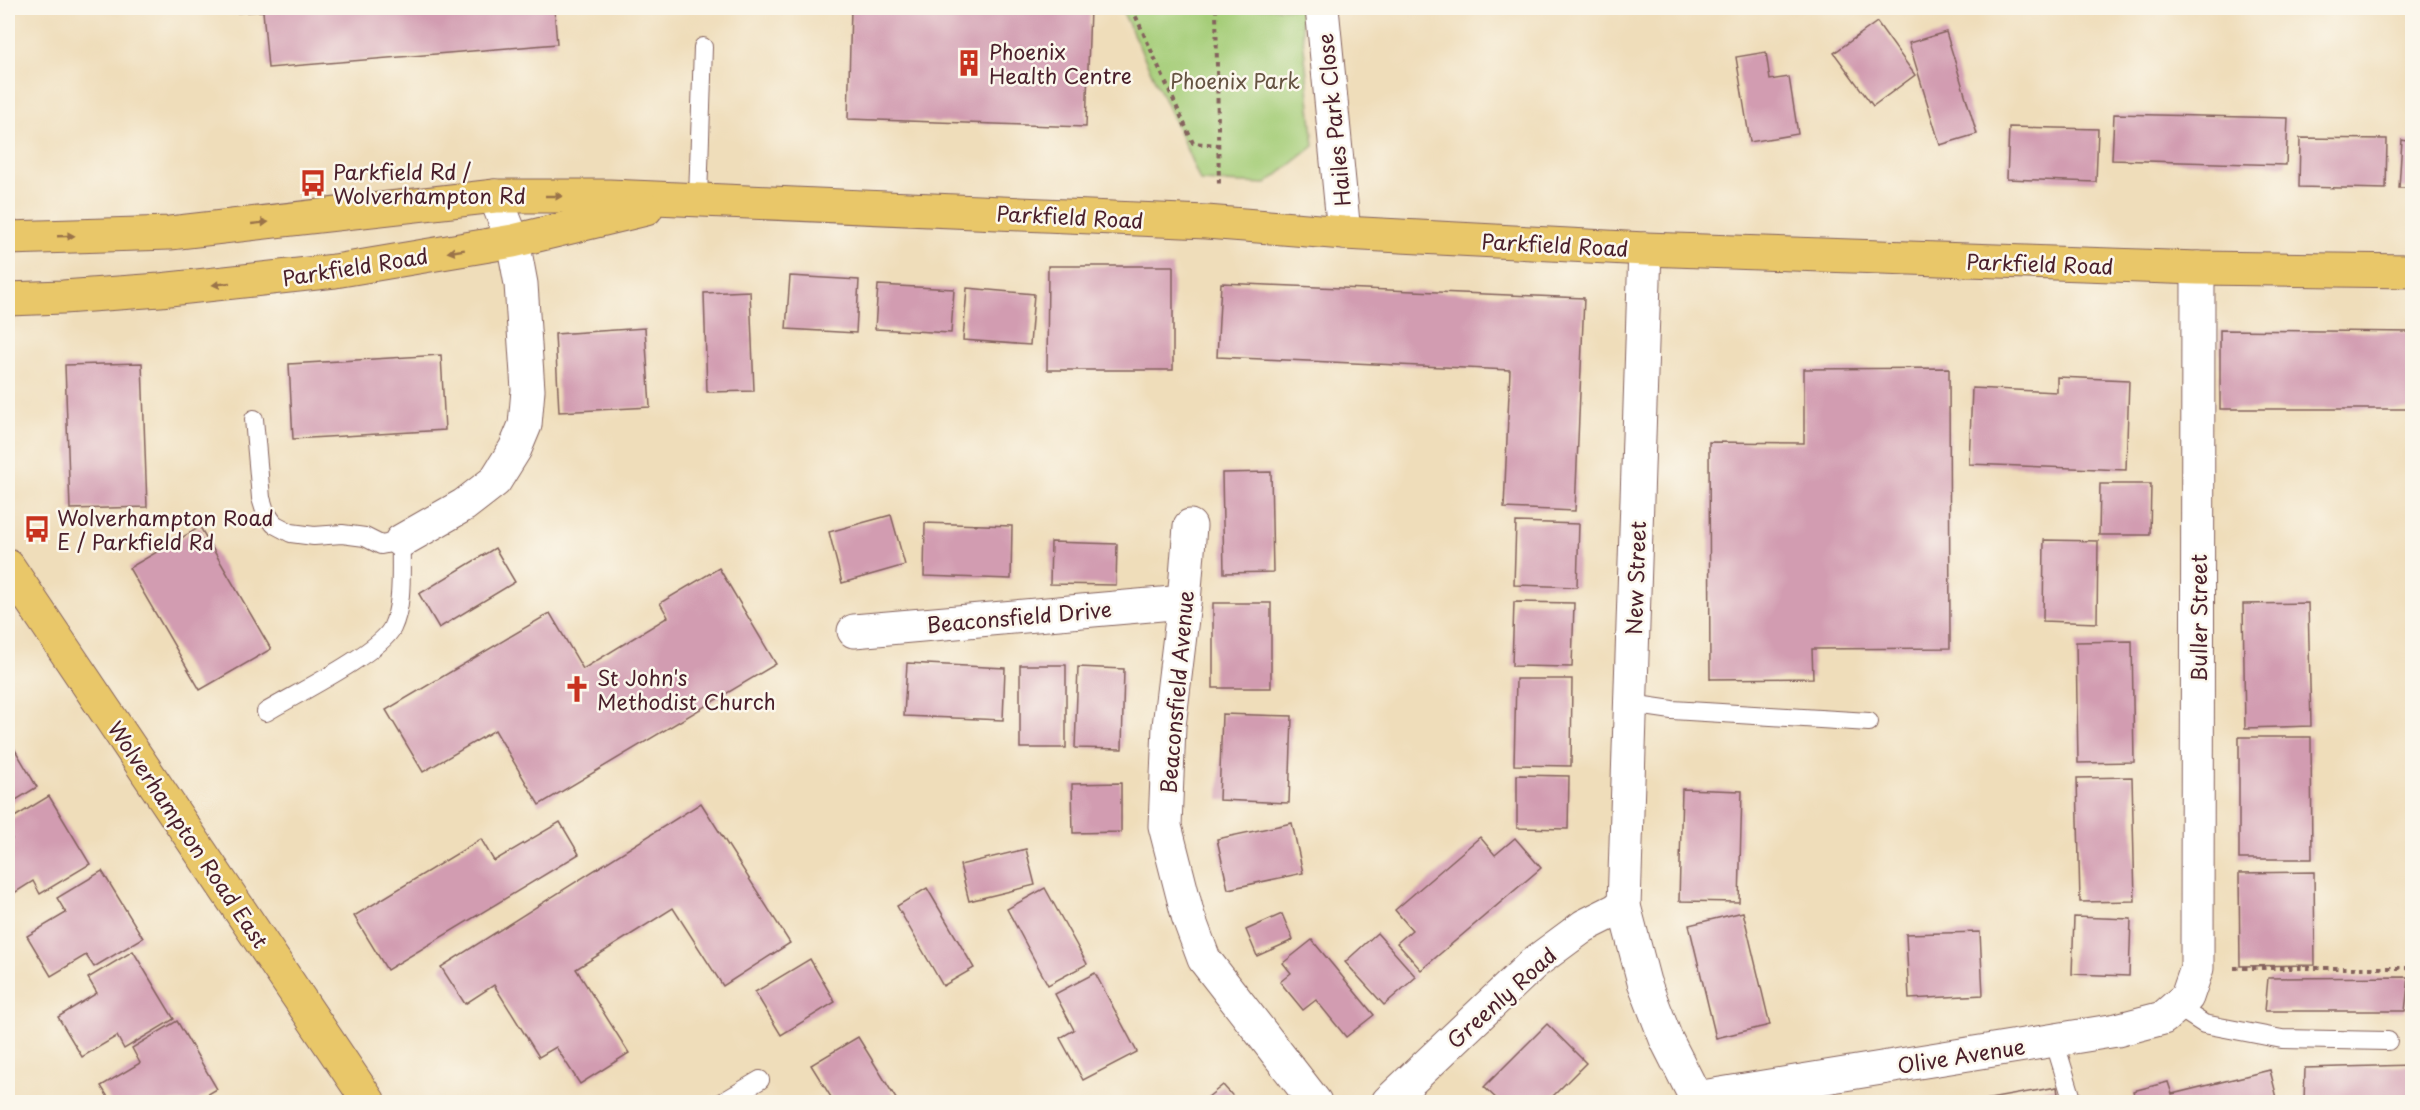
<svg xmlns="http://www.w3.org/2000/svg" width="2420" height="1110" viewBox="0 0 2420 1110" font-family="'Playpen Sans',sans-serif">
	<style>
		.green { fill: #a5cd78; stroke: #787652; stroke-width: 1.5 }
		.building { fill: #d29cb1 }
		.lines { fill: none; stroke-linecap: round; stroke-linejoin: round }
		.lane-casing { stroke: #84625d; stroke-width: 20 }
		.street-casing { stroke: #84625d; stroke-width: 35 }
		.primary-casing { stroke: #84625d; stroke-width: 35 }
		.path { stroke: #84625d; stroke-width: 4; stroke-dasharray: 4.5 4.5; stroke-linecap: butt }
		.lane { stroke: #fff; stroke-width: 18 }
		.street { stroke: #fff; stroke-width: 33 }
		.primary { stroke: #e9c769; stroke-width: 33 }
		.oneway { fill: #9a734a }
		.labels { text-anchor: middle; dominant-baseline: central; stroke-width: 5; stroke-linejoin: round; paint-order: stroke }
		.poi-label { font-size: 21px; fill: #4a1f2b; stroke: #fbf7ec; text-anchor: start }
		.park-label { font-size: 21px; fill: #655342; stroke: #fbf7ec }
		.street-label { font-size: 21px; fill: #4a1f2b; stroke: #fbf7ec }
	</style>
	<rect width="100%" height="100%" fill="#fbf7ec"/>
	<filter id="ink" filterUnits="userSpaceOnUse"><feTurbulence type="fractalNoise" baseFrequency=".0167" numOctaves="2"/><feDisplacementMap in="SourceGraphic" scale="12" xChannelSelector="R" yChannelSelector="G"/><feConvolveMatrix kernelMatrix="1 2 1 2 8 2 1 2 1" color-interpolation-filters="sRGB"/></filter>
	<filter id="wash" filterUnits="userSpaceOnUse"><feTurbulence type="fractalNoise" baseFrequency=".008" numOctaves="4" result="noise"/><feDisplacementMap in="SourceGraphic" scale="24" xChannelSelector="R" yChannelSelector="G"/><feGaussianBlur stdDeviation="1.35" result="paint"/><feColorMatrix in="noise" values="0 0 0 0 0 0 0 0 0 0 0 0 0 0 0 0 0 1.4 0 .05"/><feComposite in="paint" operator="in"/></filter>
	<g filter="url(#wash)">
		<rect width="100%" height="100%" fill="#efddba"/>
		<polygon class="green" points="1121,8 1300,8 1314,146 1266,184 1200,181 1179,131"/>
		<g id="blocks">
			<g class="building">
				<polygon points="234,8 554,8 557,44 268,68 263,11 234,13"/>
				<polygon points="851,8 1090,8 1086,127 848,119"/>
				<polygon points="1877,22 1915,75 1873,106 1834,53"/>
				<polygon points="1946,32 1977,134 1940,145 1909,43"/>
				<polygon points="1766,52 1770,80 1789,77 1798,134 1750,142 1736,57"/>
				<polygon points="2114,114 2288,118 2286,165 2112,160"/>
				<polygon points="2009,127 2098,129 2096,182 2007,179"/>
				<polygon points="2300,138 2387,139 2386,189 2299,187"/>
				<polygon points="2402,140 2412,142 2412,188 2399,188"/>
				<polygon points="1048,266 1173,266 1173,370 1047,370"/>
				<polygon points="790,276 859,280 856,333 786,329"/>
				<polygon points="1221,283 1584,298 1575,511 1504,508 1510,370 1217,357"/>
				<polygon points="878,285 954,289 951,333 875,329"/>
				<polygon points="967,288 1034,294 1030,345 963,340"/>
				<polygon points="750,291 754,391 707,392 704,293"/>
				<polygon points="645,328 650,407 559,412 555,334"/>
				<polygon points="2220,330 2412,332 2412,409 2220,409"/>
				<polygon points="441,355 445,430 293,439 289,364"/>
				<polygon points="142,363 147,507 70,509 65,365"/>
				<polygon points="1949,368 1950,648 1812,649 1813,678 1710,679 1709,442 1804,443 1804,369"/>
				<polygon points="2057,377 2129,380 2126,470 1969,464 1972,388 2057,392"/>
				<polygon points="1271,472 1273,572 1224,573 1222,473"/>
				<polygon points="2100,484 2151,484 2150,535 2099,535"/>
				<polygon points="891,515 905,565 842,583 829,532"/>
				<polygon points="1516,522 1579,524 1577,587 1514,585"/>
				<polygon points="925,523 1012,526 1011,579 924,576"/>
				<polygon points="200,527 271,649 200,690 129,568"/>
				<polygon points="2044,540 2098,541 2097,623 2043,621"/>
				<polygon points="1051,542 1117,544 1116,585 1050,584"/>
				<polygon points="495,548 515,582 439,628 419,594"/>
				<polygon points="719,568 776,664 539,805 495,730 423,772 386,710 550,613 583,669 668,617 660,603"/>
				<polygon points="1514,602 1574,603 1572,667 1512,666"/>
				<rect x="1213" y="603" width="58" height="85"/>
				<polygon points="2308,603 2311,726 2245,728 2243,604"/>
				<polygon points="2132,641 2134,762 2078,763 2076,642"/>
				<polygon points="907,663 1005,668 1003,720 904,716"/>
				<rect x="1020" y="665" width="46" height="83"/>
				<polygon points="1078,667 1124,669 1122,749 1075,748"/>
				<polygon points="1516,679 1572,679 1571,766 1514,765"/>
				<polygon points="1222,714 1292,716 1289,803 1219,800"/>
				<polygon points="2239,737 2311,737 2312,859 2239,859"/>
				<polygon points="8,738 37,787 8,805"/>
				<polygon points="1517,775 1569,776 1568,829 1517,828"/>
				<polygon points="2132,777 2135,901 2080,902 2077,778"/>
				<polygon points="1121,783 1121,832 1073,833 1072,784"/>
				<polygon points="1682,789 1742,791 1739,902 1679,901"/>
				<polygon points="49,796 90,864 40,894 33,881 8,897 8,842 12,839 8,831 8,821"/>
				<polygon points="701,803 790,943 723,986 673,908 576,969 629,1053 580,1084 556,1047 539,1057 494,985 465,1004 441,967"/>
				<polygon points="560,822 579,854 387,970 354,916 481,839 494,861"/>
				<polygon points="1292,823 1303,873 1228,889 1217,839"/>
				<polygon points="1480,837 1495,855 1515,838 1541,868 1421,970 1397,943 1412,930 1395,910"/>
				<polygon points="1026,849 1035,885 969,901 960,865"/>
				<polygon points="102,871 143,938 94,967 86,955 51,976 27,936 66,913 57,898"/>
				<polygon points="2314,872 2315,965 2240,966 2239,873"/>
				<polygon points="927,888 974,968 943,986 897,906"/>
				<polygon points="1045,888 1087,964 1048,985 1007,909"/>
				<polygon points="1743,912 1770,1025 1716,1038 1689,925"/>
				<polygon points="1282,914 1293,940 1257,956 1246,930"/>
				<polygon points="2074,917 2131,919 2129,976 2072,974"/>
				<polygon points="1980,932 1983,995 1909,999 1906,934"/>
				<polygon points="1377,933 1416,977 1384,1005 1345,962"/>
				<polygon points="1312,940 1374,1015 1346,1037 1316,1000 1303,1010 1280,982 1291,973 1283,963"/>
				<polygon points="133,951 174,1019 124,1049 117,1036 82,1057 58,1017 97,993 88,978"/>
				<polygon points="810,959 835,1002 781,1035 755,992"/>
				<polygon points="1095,973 1137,1052 1083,1080 1060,1038 1074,1030 1055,994"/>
				<polygon points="2409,977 2405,1011 2265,1011 2268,978"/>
				<polygon points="177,1021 217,1089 195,1102 111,1102 101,1086 140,1063 132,1048"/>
				<polygon points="1547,1024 1586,1063 1547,1102 1500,1102 1484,1087"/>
				<polygon points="858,1037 898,1102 834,1102 811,1065"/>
				<polygon points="2412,1065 2412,1102 2304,1101 2305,1068"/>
				<polygon points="2270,1070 2278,1102 2136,1102 2133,1091 2168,1082 2172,1094"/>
				<polygon points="1223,1085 1238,1102 1202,1102"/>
				<polygon points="2057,1087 2059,1102 1985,1102 1984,1100"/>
			</g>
		</g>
	</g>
	<g filter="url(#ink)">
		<use href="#blocks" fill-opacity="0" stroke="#84625d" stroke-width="1.5"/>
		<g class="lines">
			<defs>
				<g id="lane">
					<polyline points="698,198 703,47"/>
					<path d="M254 419 261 498 265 511 274 524 291 533 314 536 342 534 365 537 381 545 401 541C400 568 404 603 392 628 379 653 294 695 266 712"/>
					<polyline points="1631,704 1672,710 1869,722"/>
					<polyline points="2176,1006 2204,1024 2282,1039 2388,1041"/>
					<polyline points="2054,1040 2073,1102"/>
					<polyline points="723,1102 760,1080"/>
				</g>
				<g id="street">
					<polyline points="1322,8 1344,233"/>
					<polyline points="1645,249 1624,906 1644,982 1666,1039 1698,1102"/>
					<polyline points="1190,526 1184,602 1169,726 1165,826 1188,916 1204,959 1315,1102"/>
					<polyline points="401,541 464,505 495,481 515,449 525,425 528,390 521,284 513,241 495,196"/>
					<polyline points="854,631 1184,602"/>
					<polyline points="1696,1098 2117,1030 2163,1018 2187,997 2197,968 2198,268"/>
					<polyline points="1388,1102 1534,963 1584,926 1624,906"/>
				</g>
				<g id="primary">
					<polyline points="8,238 170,233 495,196 609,196 1206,222 1344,233 1645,249 2198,268 2412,271"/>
					<polyline points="8,299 63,297 160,290 335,271 513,241 646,209"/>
					<polyline points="8,566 369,1102"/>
				</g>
			</defs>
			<use href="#lane" class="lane-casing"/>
			<use href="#street" class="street-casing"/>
			<use href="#primary" class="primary-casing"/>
			<g class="path">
				<polyline points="1132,8 1193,143 1219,145"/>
				<polyline points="1216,8 1219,187"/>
				<polyline points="2234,968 2412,968"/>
			</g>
			<use href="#lane" class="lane"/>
			<use href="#street" class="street"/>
			<use href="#primary" class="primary"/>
		</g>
		<defs><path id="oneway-solid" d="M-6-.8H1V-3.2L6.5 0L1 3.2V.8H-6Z" transform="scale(1.5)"/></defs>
		<g class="oneway">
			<use href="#oneway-solid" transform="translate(554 196)"/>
			<use href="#oneway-solid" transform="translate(260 223) rotate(-6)"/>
			<use href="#oneway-solid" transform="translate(66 236) rotate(-2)"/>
			<use href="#oneway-solid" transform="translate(456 251) rotate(171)"/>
			<use href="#oneway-solid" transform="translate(221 284) rotate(174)"/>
		</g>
	</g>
	<defs>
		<symbol id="building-bare" viewBox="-9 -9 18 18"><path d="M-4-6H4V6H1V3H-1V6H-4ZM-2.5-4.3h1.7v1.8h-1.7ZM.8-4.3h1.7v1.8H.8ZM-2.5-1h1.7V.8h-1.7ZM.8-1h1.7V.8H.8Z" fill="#c8321e" stroke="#fbf7ec" stroke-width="2.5" paint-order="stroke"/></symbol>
		<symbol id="bus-bare" viewBox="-9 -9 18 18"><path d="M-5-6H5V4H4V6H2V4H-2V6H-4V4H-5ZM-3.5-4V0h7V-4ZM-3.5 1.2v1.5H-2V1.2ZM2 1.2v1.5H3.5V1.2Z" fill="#c8321e" stroke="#fbf7ec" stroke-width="2.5" paint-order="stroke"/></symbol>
		<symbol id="church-bare" viewBox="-9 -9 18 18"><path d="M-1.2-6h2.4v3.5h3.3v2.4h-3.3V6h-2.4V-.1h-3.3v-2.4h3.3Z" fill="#c8321e" stroke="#fbf7ec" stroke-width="2.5" paint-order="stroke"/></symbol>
	</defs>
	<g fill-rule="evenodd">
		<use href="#building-bare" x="950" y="44" width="38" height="38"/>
		<use href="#bus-bare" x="294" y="164" width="38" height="38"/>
		<use href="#bus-bare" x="18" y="510" width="38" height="38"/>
		<use href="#church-bare" x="558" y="670" width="38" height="38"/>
	</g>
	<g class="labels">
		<g class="poi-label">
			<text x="989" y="51">Phoenix<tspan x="989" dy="24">Health Centre</tspan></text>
			<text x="333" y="171">Parkfield Rd /<tspan x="333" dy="24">Wolverhampton Rd</tspan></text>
			<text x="57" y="517">Wolverhampton Road<tspan x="57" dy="24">E / Parkfield Rd</tspan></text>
			<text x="597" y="677">St John's<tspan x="597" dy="24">Methodist Church</tspan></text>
		</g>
		<g class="park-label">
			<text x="1235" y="80">Phoenix Park</text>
		</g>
		<g class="street-label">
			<text transform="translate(1333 120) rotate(-96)">Hailes Park Close</text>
			<text transform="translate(1070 216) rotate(3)">Parkfield Road</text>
			<text transform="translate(1555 244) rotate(3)">Parkfield Road</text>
			<text transform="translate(2040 263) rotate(2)">Parkfield Road</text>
			<text transform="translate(355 266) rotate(-9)">Parkfield Road</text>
			<text transform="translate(1635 578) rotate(-88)">New Street</text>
			<text transform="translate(1019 616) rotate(-5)">Beaconsfield Drive</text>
			<text transform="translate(2198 618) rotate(-90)">Buller Street</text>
			<text transform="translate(1176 692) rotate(-85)">Beaconsfield Avenue</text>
			<text transform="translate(189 834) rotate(56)">Wolverhampton Road East</text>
			<text transform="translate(1501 997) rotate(-42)">Greenly Road</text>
			<text transform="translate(1961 1055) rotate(-9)">Olive Avenue</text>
		</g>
	</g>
	<rect width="2420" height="1110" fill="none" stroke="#fbf7ec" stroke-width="30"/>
</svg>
